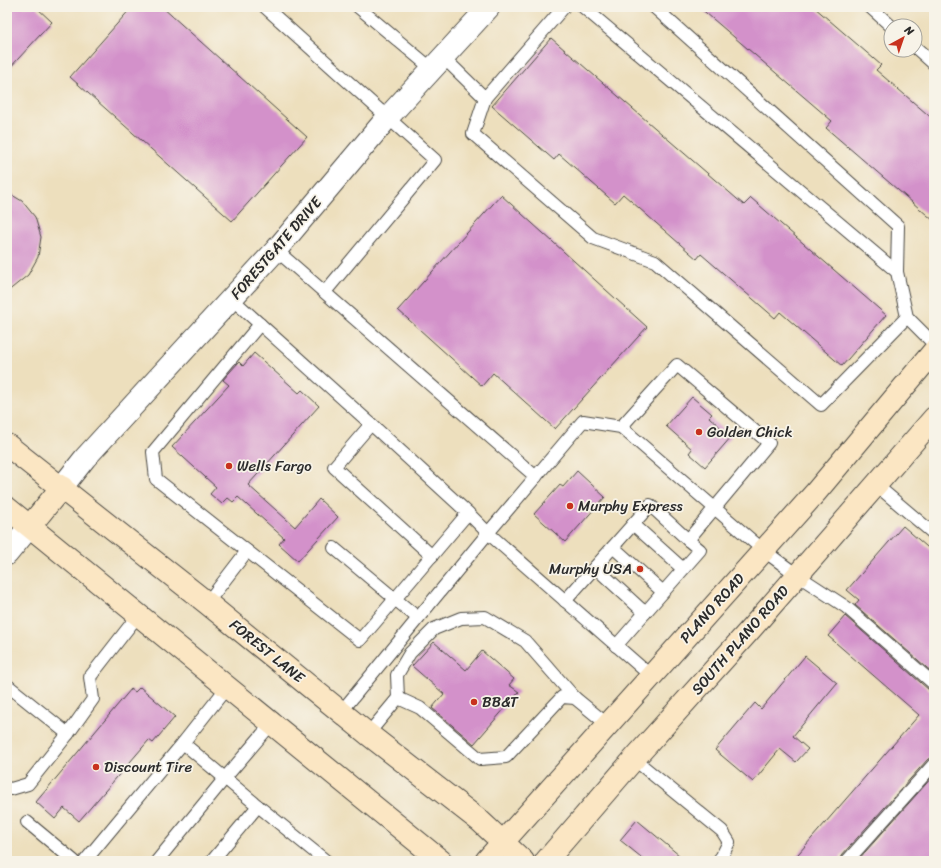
<svg xmlns="http://www.w3.org/2000/svg" width="941" height="868" viewBox="0 0 941 868" font-family="Sriracha,sans-serif">
	<style>
		.building { fill: #d391ca }
		.lines { fill: none; stroke-linecap: round; stroke-linejoin: round }
		.service-casing { stroke: #484641; stroke-width: 14 }
		.minor-casing { stroke: #484641; stroke-width: 24 }
		.secondary-casing { stroke: #484641; stroke-width: 24 }
		.service { stroke: #fff; stroke-width: 12 }
		.minor { stroke: #fff; stroke-width: 22 }
		.secondary { stroke: #fbe6c3; stroke-width: 22 }
		.poi-dot { fill: #c8321e; stroke: #f7f3e8; stroke-width: 1.5 }
		.labels { text-anchor: middle; dominant-baseline: central; stroke-width: 3.5; stroke-linejoin: round; paint-order: stroke }
		.street-label { font-size: 15px; fill: #2b2b2b; stroke: #f7f3e8 }
		.poi-label { font-size: 15px; fill: #2b2b2b; stroke: #f7f3e8; text-anchor: start }
	</style>
	<rect width="100%" height="100%" fill="#f7f3e8"/>
	<filter id="ink" filterUnits="userSpaceOnUse"><feTurbulence type="fractalNoise" baseFrequency=".025" numOctaves="2"/><feDisplacementMap in="SourceGraphic" scale="8" xChannelSelector="R" yChannelSelector="G"/><feConvolveMatrix kernelMatrix="1 2 1 2 8 2 1 2 1" color-interpolation-filters="sRGB"/></filter>
	<filter id="wash" filterUnits="userSpaceOnUse"><feTurbulence type="fractalNoise" baseFrequency=".012" numOctaves="4" result="noise"/><feDisplacementMap in="SourceGraphic" scale="16" xChannelSelector="R" yChannelSelector="G"/><feGaussianBlur stdDeviation="0.9" result="paint"/><feColorMatrix in="noise" values="0 0 0 0 0 0 0 0 0 0 0 0 0 0 0 0 0 1.4 0 .05"/><feComposite in="paint" operator="in"/></filter>
	<g filter="url(#wash)">
		<rect width="100%" height="100%" fill="#eddfbd"/>
		<g id="blocks">
			<g class="building">
				<polygon points="7,7 36,7 52,22 7,71"/>
				<polygon points="132,7 162,7 307,137 232,221 70,77"/>
				<polygon points="699,7 814,7 881,65 876,70 934,120 934,221 826,128 832,121"/>
				<polygon points="551,38 744,205 751,198 886,315 842,366 780,312 775,318 701,254 697,259 623,194 615,203 559,154 554,160 492,106"/>
				<polygon points="7,192 22,201 35,217 41,237 38,257 28,275 7,292"/>
				<polygon points="501,195 647,327 555,429 493,373 482,386 398,310"/>
				<polygon points="254,353 299,393 302,390 319,406 248,485 295,527 319,499 338,517 298,561 279,544 284,538 238,497 233,502 228,498 222,504 210,494 216,487 172,447 229,385 223,380 228,374 239,362 243,366"/>
				<polygon points="692,397 712,414 709,417 731,437 705,467 689,453 692,449 666,426"/>
				<polygon points="577,471 605,497 565,542 534,514 560,485 563,487"/>
				<polygon points="903,526 934,553 934,674 855,605 859,600 847,590"/>
				<polygon points="845,616 929,690 934,691 934,757 928,759 841,856 840,861 792,861 919,715 828,636"/>
				<polygon points="434,642 466,670 482,651 514,679 509,685 519,692 474,744 432,708 444,694 412,666"/>
				<polygon points="805,656 837,683 793,736 808,749 796,762 780,749 753,782 715,750 755,703 761,709"/>
				<polygon points="140,687 175,717 153,743 149,740 79,821 64,808 55,819 36,802 131,689 135,692"/>
				<polygon points="934,775 934,861 857,861"/>
				<polygon points="637,820 686,861 646,861 620,840"/>
			</g>
		</g>
	</g>
	<g filter="url(#ink)">
		<use href="#blocks" fill-opacity="0" stroke="#484641" stroke-width="1"/>
		<g class="lines">
			<defs>
				<g id="service">
					<polyline points="265,7 435,160 325,292"/>
					<polyline points="358,7 432,69"/>
					<polyline points="583,7 897,272 907,317 934,344"/>
					<polyline points="654,7 898,226 897,272"/>
					<polyline points="870,7 891,26"/>
					<polyline points="915,47 934,64"/>
					<polyline points="443,57 485,98 564,7"/>
					<polyline points="485,98 473,134 593,238 655,261 821,405 907,317"/>
					<polyline points="276,250 536,477"/>
					<polyline points="231,298 371,424 468,513 488,533 651,676"/>
					<polyline points="260,324 153,452 156,479 360,640 395,599 418,618"/>
					<polyline points="371,424 334,467 432,556"/>
					<polyline points="875,484 934,534"/>
					<polyline points="633,524 683,569"/>
					<polyline points="613,547 663,592"/>
					<polyline points="334,548 395,599 468,513"/>
					<polyline points="595,567 645,613"/>
					<polyline points="565,601 650,505 688,540"/>
					<polyline points="207,603 247,551"/>
					<polyline points="616,646 700,550 688,540 769,443 677,365 621,427"/>
					<polyline points="7,685 68,734 93,699 90,677 139,614"/>
					<polyline points="228,686 183,743 258,806 326,861"/>
					<polyline points="398,698 397,675 410,653 434,629 461,618 485,617 525,641 575,698"/>
					<polyline points="341,712 488,533 583,421 621,427 763,550 797,575 846,607 934,684"/>
					<polyline points="368,734 398,698 420,708 480,759 506,757 562,697 575,698 608,725"/>
					<polyline points="634,759 722,831 729,842 722,856 718,861"/>
					<polyline points="7,788 11,789 28,784 68,734"/>
					<polyline points="27,822 74,861"/>
					<polyline points="85,861 183,743"/>
					<polyline points="157,861 225,778 272,723"/>
					<polyline points="212,861 258,806"/>
					<polyline points="847,861 934,764"/>
				</g>
				<g id="minor">
					<polyline points="62,487 85,458 276,250 388,117 489,7"/>
					<polyline points="7,554 30,526"/>
				</g>
				<g id="secondary">
					<polyline points="7,445 207,603 368,734 480,821 523,861"/>
					<polyline points="7,508 441,861"/>
					<polyline points="30,526 62,487"/>
					<polyline points="486,861 816,492 934,351"/>
					<polyline points="546,861 634,759 749,631 934,418"/>
				</g>
			</defs>
			<use href="#service" class="service-casing"/>
			<use href="#minor" class="minor-casing"/>
			<use href="#secondary" class="secondary-casing"/>
			<use href="#service" class="service"/>
			<use href="#minor" class="minor"/>
			<use href="#secondary" class="secondary"/>
		</g>
	</g>
	<g class="poi-dot">
		<circle cx="699" cy="432" r="4"/>
		<circle cx="229" cy="466" r="4"/>
		<circle cx="570" cy="506" r="4"/>
		<circle cx="640" cy="569" r="4"/>
		<circle cx="474" cy="702" r="4"/>
		<circle cx="96" cy="767" r="4"/>
	</g>
	<g class="labels">
		<g class="street-label">
			<text transform="translate(276 248) rotate(-49)">FORESTGATE DRIVE</text>
			<text transform="translate(712 608) rotate(-48)">PLANO ROAD</text>
			<text transform="translate(740 640) rotate(-49)">SOUTH PLANO ROAD</text>
			<text transform="translate(267 651) rotate(39)">FOREST LANE</text>
		</g>
		<g class="poi-label">
			<text x="707" y="432">Golden Chick</text>
			<text x="237" y="466">Wells Fargo</text>
			<text x="578" y="506">Murphy Express</text>
			<text x="632" y="569" text-anchor="end">Murphy USA</text>
			<text x="482" y="702">BB&amp;T</text>
			<text x="104" y="767">Discount Tire</text>
		</g>
	</g>
	<rect width="941" height="868" fill="none" stroke="#f7f3e8" stroke-width="24"/>
	<g transform="translate(903 38) rotate(40)"><circle r="19" fill="#f7f3e8" stroke="#a5a39c"/>
	<path d="M0-3L7 15L0 10L-7 15Z" fill="#c8321e"/>
	<text y="-6" font-size="11" font-weight="bold" text-anchor="middle" fill="#2b2b2b">N</text>
	</g>
</svg>
